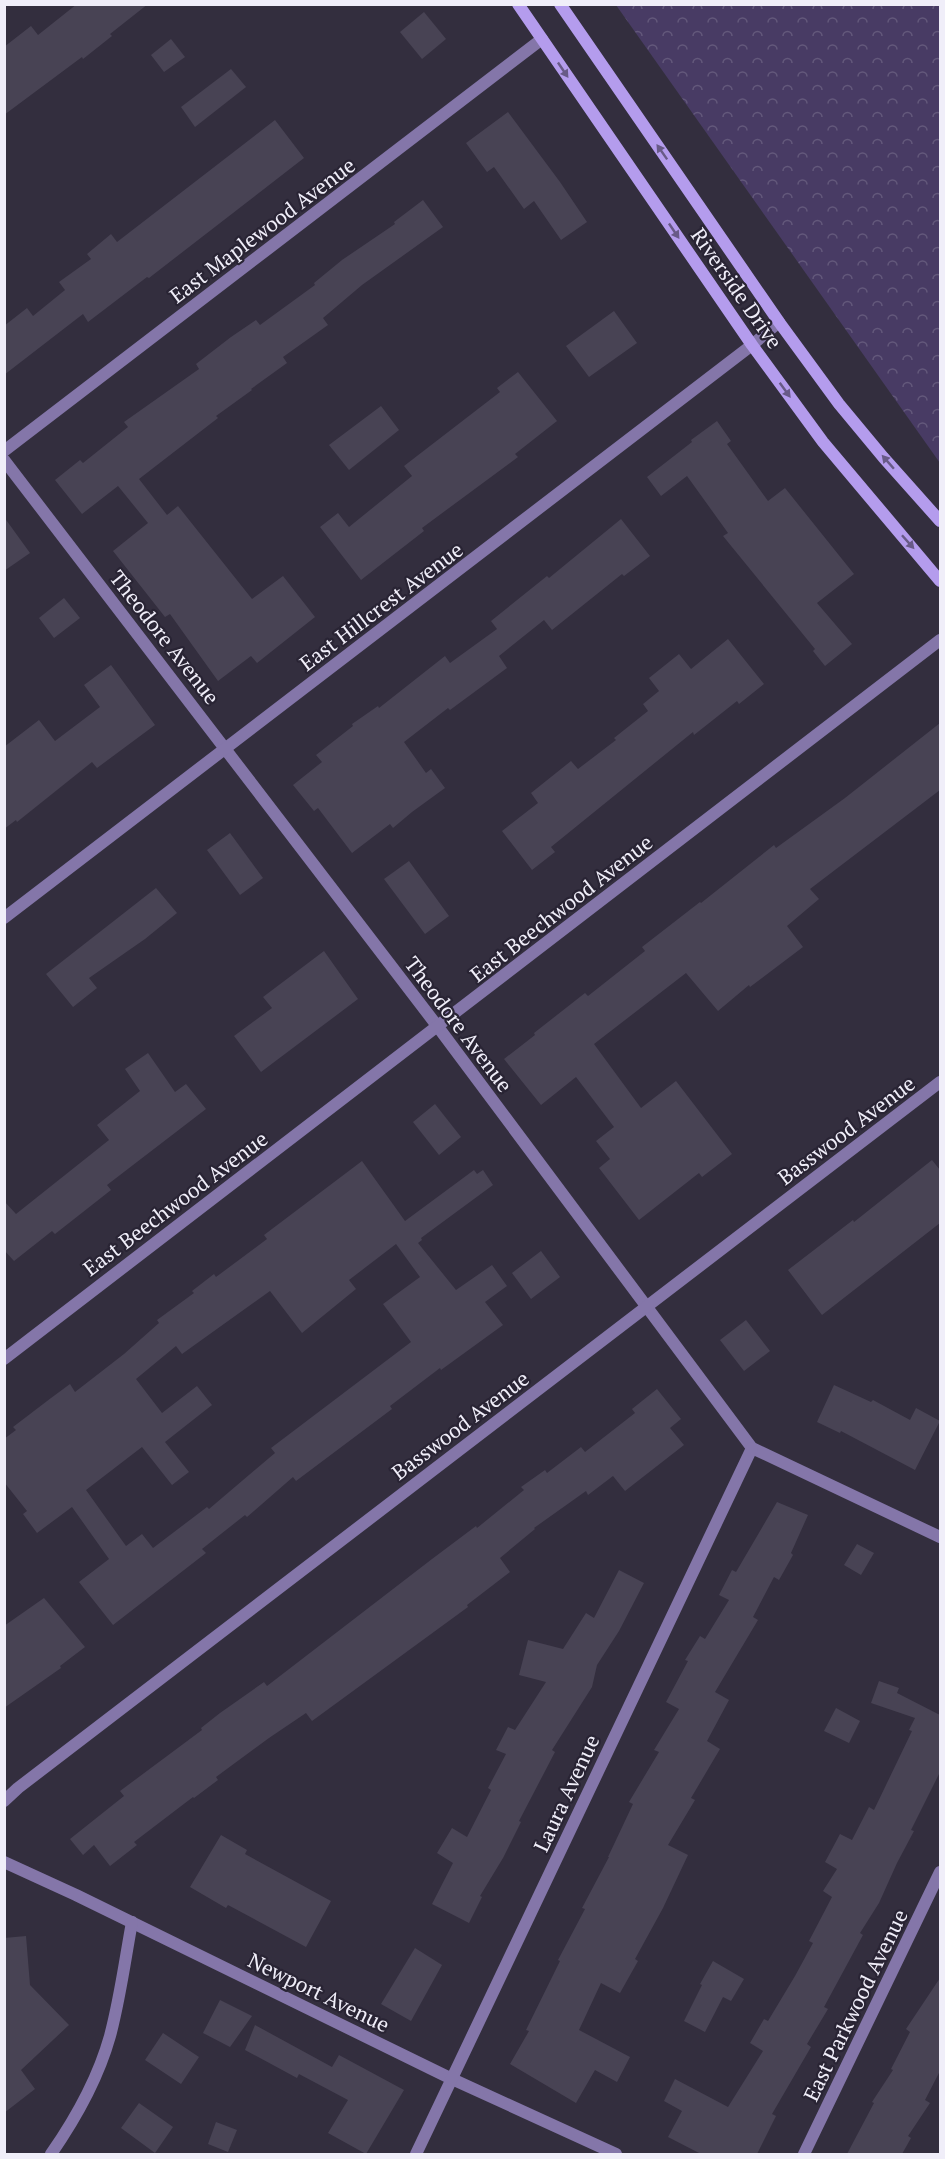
<svg xmlns="http://www.w3.org/2000/svg" width="945" height="2159" viewBox="0 0 945 2159" font-family="'PT Serif',serif">
	<style>
		.forest { fill: url(#forest-crowns) }
		.building { fill: #484354; fill-rule: evenodd }
		.lines { fill: none; stroke-linecap: round; stroke-linejoin: round }
		.street { stroke: #8476a9; stroke-width: 12 }
		.secondary { stroke: #b49ced; stroke-width: 12 }
		.oneway { fill: #685a87 }
		.labels { text-anchor: middle; dominant-baseline: central; stroke-width: 4.5; stroke-linejoin: round; paint-order: stroke }
		.street-label { font-size: 21px; fill: #f0eef9; stroke: #292434 }
	</style>
	<defs>
		<pattern id="forest-crowns" width="20" height="18" patternUnits="userSpaceOnUse" patternTransform="scale(1.5)"><rect width="20" height="18" fill="#483b64"/><path d="M2 6a3 3 0 1 1 6 0M12 15a3 3 0 1 1 6 0" fill="none" stroke="#63587b"/></pattern>
	</defs>
	<rect width="100%" height="100%" fill="#332e3e"/>
	<polygon class="forest" points="616,5 940,5 940,463"/>
	<g class="building">
		<polygon points="77,4 148,4 110,34 112,36 83,59 82,57 4,115 4,47 31,26 38,35"/>
		<polygon points="424,12 446,39 422,59 400,32"/>
		<polygon points="171,39 185,57 164,72 151,55"/>
		<polygon points="231,69 246,87 195,127 181,107"/>
		<polygon points="508,112 560,182 587,222 561,240 534,201 524,209 494,167 487,172 466,143"/>
		<polygon points="275,120 304,158 149,278 147,277 88,322 83,314 4,375 4,326 27,308 33,316 65,290 59,282 91,259 87,254 111,234 117,242"/>
		<polygon points="423,200 443,227 362,285 323,318 328,325 283,357 287,363 251,389 252,390 216,416 218,418 139,479 167,515 178,506 252,599 283,576 315,617 257,663 251,656 218,681 170,614 165,617 113,551 148,523 118,486 82,514 55,480 80,460 83,463 128,427 124,422 199,369 196,364 231,337 256,320 260,325 315,285 314,283 342,260 395,224 394,222"/>
		<polygon points="614,311 637,343 589,377 566,346"/>
		<polygon points="518,372 557,421 515,454 518,457 422,528 424,531 361,580 320,527 338,513 349,527 412,476 404,466 500,392 497,388"/>
		<polygon points="381,406 399,430 349,470 329,445"/>
		<polygon points="717,421 731,441 727,444 768,501 785,488 854,574 817,603 852,644 825,666 813,651 815,649 723,536 728,533 687,476 661,496 647,477 692,442 691,440"/>
		<polygon points="4,517 30,553 4,571"/>
		<polygon points="621,519 650,556 624,576 622,574 552,630 544,620 499,656 507,668 450,710 448,708 404,742 426,773 431,769 445,788 412,812 393,828 390,824 352,853 318,808 314,811 293,785 322,762 316,755 353,726 352,724 378,706 379,708 445,656 450,663 497,629 491,621 547,576 549,578"/>
		<polygon points="64,598 80,618 54,638 39,618"/>
		<polygon points="728,639 764,684 739,704 737,701 694,735 693,732 551,847 555,852 532,870 502,831 538,803 531,793 571,761 578,769 616,740 614,738 648,711 643,704 659,691 649,678 679,654 691,669"/>
		<polygon points="111,665 155,725 97,768 92,762 17,822 16,820 4,829 4,747 39,720 55,741 100,707 84,685"/>
		<polygon points="940,723 940,790 810,889 819,899 787,926 803,947 750,987 749,985 718,1011 686,973 594,1044 641,1108 676,1081 732,1154 702,1177 699,1173 639,1220 599,1168 610,1159 596,1141 614,1127 576,1077 541,1105 504,1059 535,1035 534,1033 585,993 588,996 645,951 642,947 700,902 701,903 774,845 776,848 845,798"/>
		<polygon points="230,833 263,878 240,895 207,850"/>
		<polygon points="409,861 449,916 425,934 384,879"/>
		<polygon points="156,888 177,913 145,939 89,978 97,988 73,1007 46,974"/>
		<polygon points="324,951 358,999 261,1072 234,1036 272,1008 263,997"/>
		<polygon points="148,1053 175,1092 186,1084 206,1109 107,1185 111,1190 55,1234 52,1231 14,1261 4,1250 4,1201 16,1214 109,1140 97,1125 140,1091 125,1069"/>
		<polygon points="435,1104 461,1137 439,1155 413,1122"/>
		<polygon points="932,1160 940,1170 940,1223 822,1315 788,1270 853,1220 854,1222"/>
		<path d="M362 1161 405 1221 474 1170 477 1174 483 1170 493 1185 421 1238 422 1240 418 1243 456 1290 492 1265 507 1286 485 1302 503 1325 441 1370 440 1368 390 1406 392 1409 296 1481 293 1477 247 1517 245 1515 202 1549 206 1553 113 1625 79 1582 109 1559 72 1507 37 1533 23 1514 27 1511 4 1482V1439L16 1430 13 1427 51 1398 70 1384 75 1392 124 1354 159 1323 157 1320 194 1293 192 1291 214 1274 216 1277 267 1239 264 1235ZM396 1244 420 1277 383 1304 411 1342 271 1448 275 1453 209 1509 207 1507 153 1548 142 1534 126 1546 86 1490 142 1447 172 1485 189 1472 165 1442 212 1405 197 1386 162 1413 136 1379 176 1346 182 1354 270 1291 302 1333 356 1289 349 1280Z"/>
		<polygon points="541,1251 560,1277 531,1299 512,1273"/>
		<polygon points="746,1320 770,1351 744,1371 720,1340"/>
		<polygon points="834,1385 871,1402 873,1400 910,1420 916,1408 940,1421 915,1470 841,1431 840,1433 817,1422"/>
		<polygon points="657,1389 681,1419 670,1428 684,1445 625,1491 613,1476 588,1495 586,1491 534,1528 535,1529 500,1558 510,1572 467,1605 468,1607 312,1721 306,1713 269,1738 216,1777 218,1780 194,1798 193,1797 134,1842 137,1845 110,1866 94,1845 83,1855 70,1839 124,1796 120,1791 202,1730 201,1728 220,1713 264,1682 267,1686 432,1559 476,1526 477,1528 524,1490 521,1487 545,1470 547,1473 581,1447 585,1452 635,1413 632,1409"/>
		<polygon points="777,1502 808,1515 791,1553 793,1555 779,1580 774,1577 753,1617 758,1620 715,1692 729,1700 707,1741 720,1749 691,1798 695,1800 668,1845 688,1855 663,1908 635,1959 638,1961 620,1993 601,1983 579,2030 630,2057 617,2082 595,2070 576,2103 510,2064 529,2031 526,2030 560,1961 558,1960 585,1909 582,1908 609,1857 608,1857 633,1804 629,1802 659,1752 654,1750 679,1709 666,1702 688,1661 685,1660 700,1636 705,1639 729,1600 719,1595 732,1570 736,1572"/>
		<polygon points="857,1544 874,1553 861,1575 844,1565"/>
		<polygon points="619,1570 644,1583 619,1631 597,1665 592,1687 552,1750 555,1752 519,1821 521,1822 503,1858 480,1896 482,1897 469,1923 432,1904 453,1863 437,1853 452,1828 467,1837 491,1790 488,1788 506,1754 496,1750 508,1727 515,1730 546,1682 519,1675 528,1640 563,1649 586,1613 594,1618"/>
		<polygon points="44,1598 85,1647 60,1666 61,1668 4,1708 4,1626"/>
		<polygon points="879,1681 899,1688 897,1693 940,1715 940,1772 911,1830 914,1831 897,1863 879,1903 860,1933 863,1935 824,2007 828,2009 807,2044 811,2047 772,2114 776,2116 757,2154 701,2154 668,2137 682,2111 664,2101 675,2079 728,2107 763,2051 750,2043 764,2019 768,2021 795,1976 813,1943 809,1941 832,1897 823,1891 837,1869 825,1862 840,1834 852,1840 869,1807 874,1810 912,1731 909,1730 915,1718 871,1703"/>
		<polygon points="836,1708 860,1721 849,1743 824,1731"/>
		<polygon points="221,1835 247,1850 245,1854 331,1901 306,1947 228,1905 226,1908 190,1887"/>
		<polygon points="26,1936 30,1985 69,2025 21,2070 35,2089 4,2113 4,1938"/>
		<polygon points="415,1948 442,1965 411,2021 381,2004"/>
		<polygon points="713,1961 744,1979 731,2001 723,1997 705,2032 684,2021 702,1985 700,1984"/>
		<polygon points="940,1978 940,2071 925,2100 930,2103 908,2136 911,2138 902,2154 847,2154 874,2103 872,2102 893,2070 891,2069 910,2032 906,2029"/>
		<polygon points="220,2000 252,2016 230,2047 203,2033"/>
		<polygon points="255,2025 332,2067 339,2055 404,2090 366,2154 328,2133 348,2100 299,2074 297,2078 245,2050"/>
		<polygon points="163,2033 199,2057 181,2084 145,2060"/>
		<polygon points="139,2103 173,2127 155,2153 121,2128"/>
		<polygon points="216,2122 237,2130 228,2152 208,2144"/>
	</g>
	<g class="lines">
		<g class="street">
			<polyline points="4,451 542,39"/>
			<polyline points="4,460 438,1027 752,1448 940,1537"/>
			<polyline points="4,918 752,345 779,322"/>
			<polyline points="4,1359 940,640"/>
			<polyline points="4,1801 18,1788 940,1082"/>
			<polyline points="4,1862 76,1895 452,2079 616,2154"/>
			<path d="M51 2154C76 2118 98 2079 110 2036 120 1999 125 1960 132 1922"/>
			<polyline points="416,2154 752,1448"/>
			<polyline points="804,2154 940,1872"/>
		</g>
		<g class="secondary">
			<polyline points="518,4 752,345 823,442 940,581"/>
			<polyline points="560,4 779,322 839,404 883,457 940,521"/>
		</g>
	</g>
	<defs><path id="oneway-solid" d="M-6-.8H1V-3.2L6.5 0L1 3.2V.8H-6Z" transform="scale(1.5)"/></defs>
	<g class="oneway">
		<use href="#oneway-solid" transform="translate(563 70) rotate(56)"/>
		<use href="#oneway-solid" transform="translate(662 152) rotate(-125)"/>
		<use href="#oneway-solid" transform="translate(674 231) rotate(56)"/>
		<use href="#oneway-solid" transform="translate(785 390) rotate(54)"/>
		<use href="#oneway-solid" transform="translate(888 462) rotate(-131)"/>
		<use href="#oneway-solid" transform="translate(908 542) rotate(48)"/>
	</g>
	<g class="labels">
		<g class="street-label">
			<text transform="translate(262 230) rotate(-37)">East Maplewood Avenue</text>
			<text transform="translate(737 288) rotate(55)">Riverside Drive</text>
			<text transform="translate(381 606) rotate(-37)">East Hillcrest Avenue</text>
			<text transform="translate(165 637) rotate(52)">Theodore Avenue</text>
			<text transform="translate(561 908) rotate(-38)">East Beechwood Avenue</text>
			<text transform="translate(459 1024) rotate(53)">Theodore Avenue</text>
			<text transform="translate(846 1130) rotate(-37)">Basswood Avenue</text>
			<text transform="translate(175 1203) rotate(-37)">East Beechwood Avenue</text>
			<text transform="translate(460 1425) rotate(-37)">Basswood Avenue</text>
			<text transform="translate(566 1793) rotate(-65)">Laura Avenue</text>
			<text transform="translate(319 1992) rotate(26)">Newport Avenue</text>
			<text transform="translate(855 2005) rotate(-64)">East Parkwood Avenue</text>
		</g>
	</g>
	<rect width="945" height="2159" fill="none" stroke="#f0eef9" stroke-width="12"/>
</svg>
